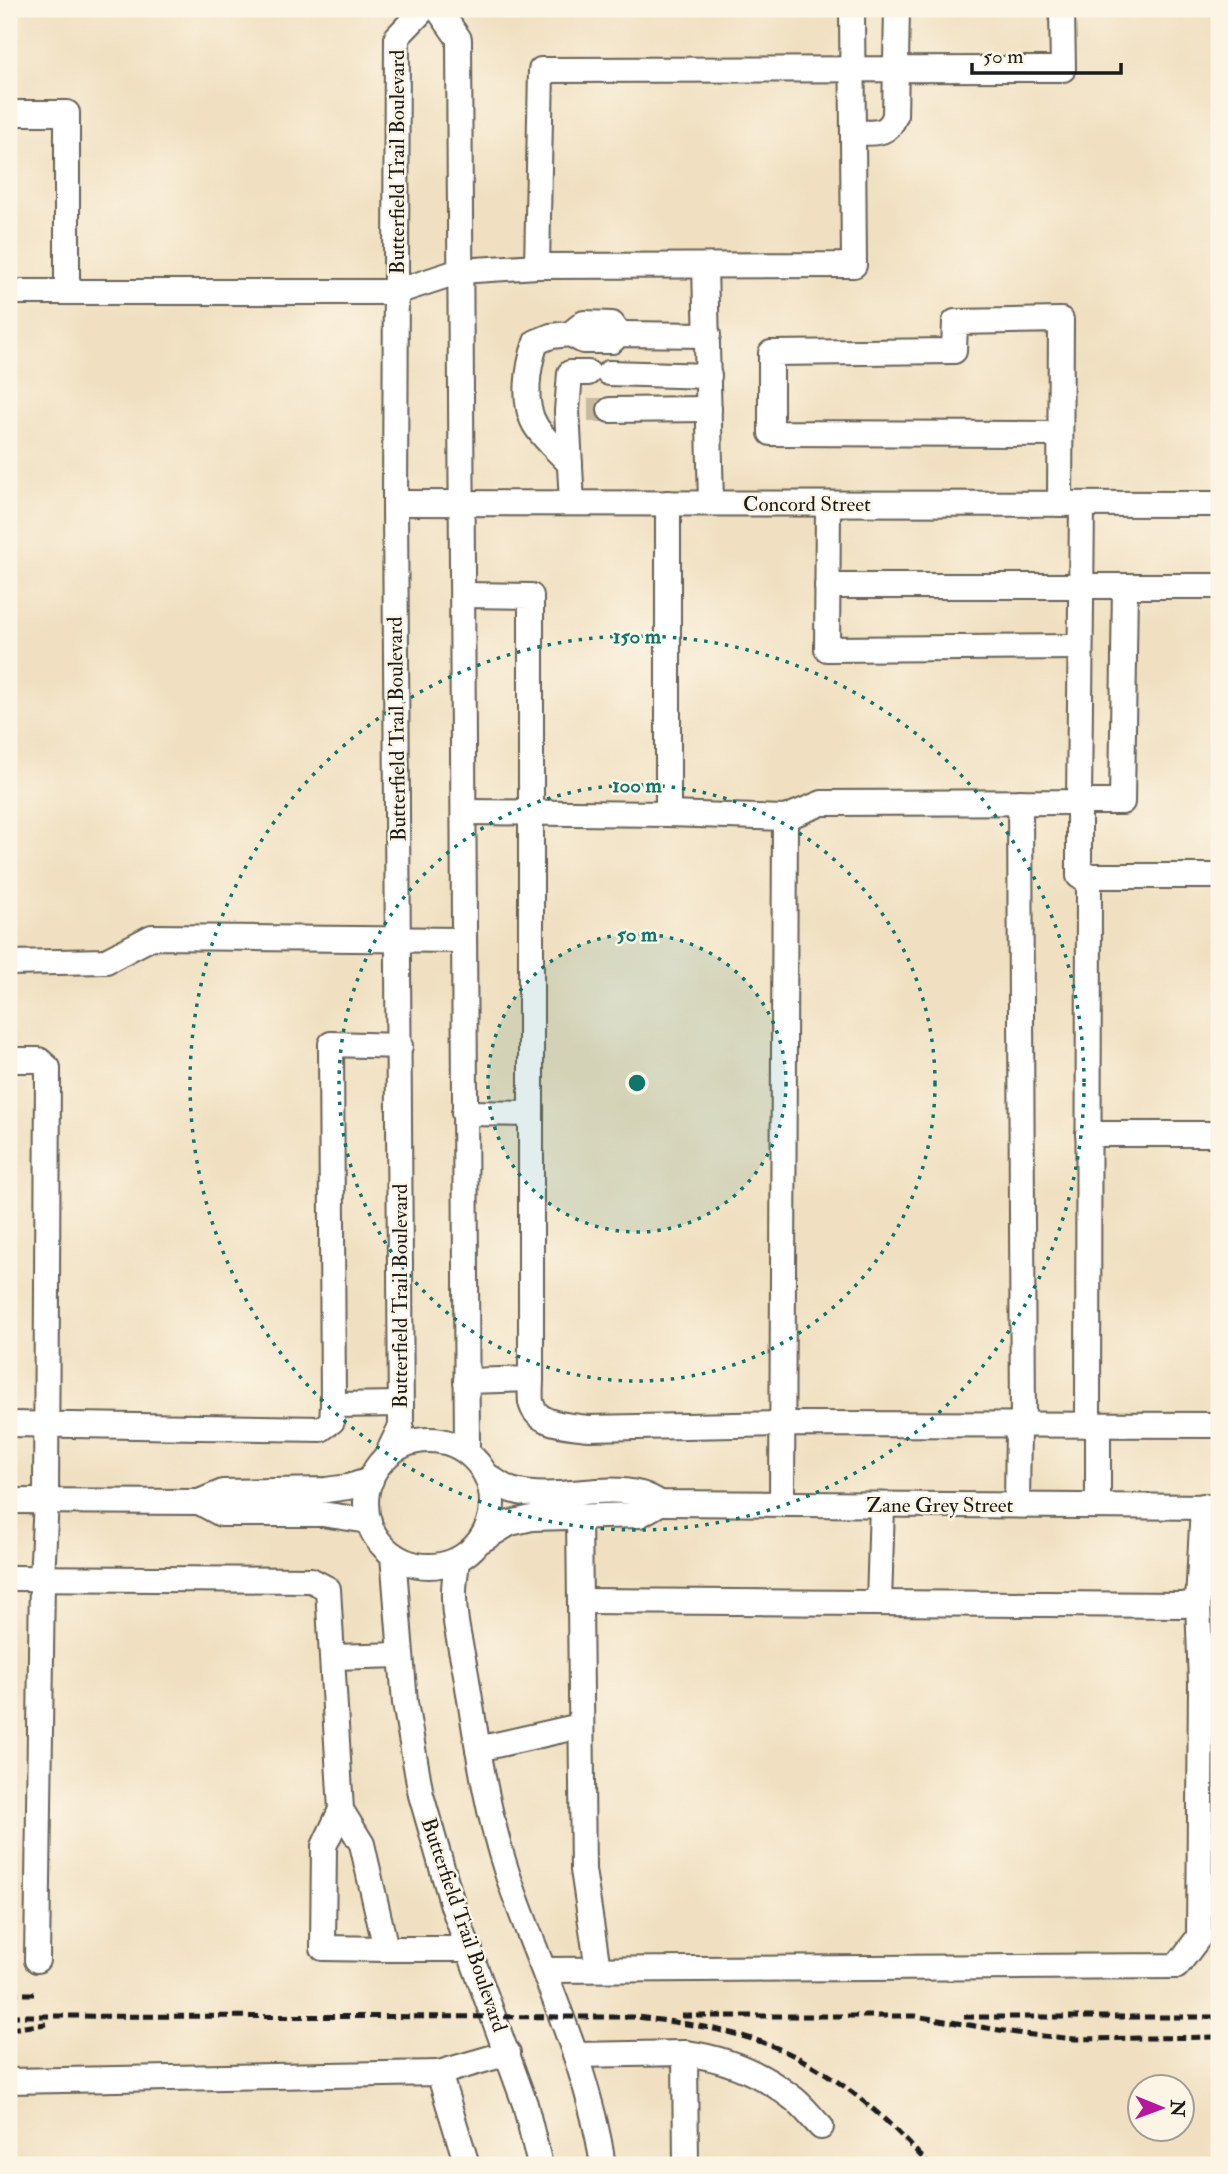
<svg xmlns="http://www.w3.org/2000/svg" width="1228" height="2174" viewBox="0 0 1228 2174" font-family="'IM FELL Double Pica',serif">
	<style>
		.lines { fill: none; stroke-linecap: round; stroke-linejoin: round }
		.minor-tunnel { stroke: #c6b9a0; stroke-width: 24; stroke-dasharray: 24 12; stroke-linecap: butt }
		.minor-casing { stroke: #666156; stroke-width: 28 }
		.minor { stroke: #fff; stroke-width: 24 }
		.rail { stroke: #1c1c1c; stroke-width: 5; stroke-dasharray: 10 5; stroke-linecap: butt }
		.ring { fill: none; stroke: #0f766e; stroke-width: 3.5; stroke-dasharray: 3.5 7 }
		.labels { text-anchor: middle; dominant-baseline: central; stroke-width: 5; stroke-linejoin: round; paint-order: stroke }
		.street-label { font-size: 21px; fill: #1c1c1c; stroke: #fcf5e5 }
		.centre { fill: #0f766e; stroke: #fcf5e5; stroke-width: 3.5 }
		.ring-label { font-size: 21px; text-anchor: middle; font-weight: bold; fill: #0f766e; stroke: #fcf5e5; stroke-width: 5; stroke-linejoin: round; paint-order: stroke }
	</style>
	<rect width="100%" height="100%" fill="#fcf5e5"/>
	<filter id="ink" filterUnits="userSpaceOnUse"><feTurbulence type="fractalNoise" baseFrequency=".0143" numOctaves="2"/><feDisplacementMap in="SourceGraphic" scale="14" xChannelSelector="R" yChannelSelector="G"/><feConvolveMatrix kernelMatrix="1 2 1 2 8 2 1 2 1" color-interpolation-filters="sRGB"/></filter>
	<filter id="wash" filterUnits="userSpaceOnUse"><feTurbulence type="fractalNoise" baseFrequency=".00686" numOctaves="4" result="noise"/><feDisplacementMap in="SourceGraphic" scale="28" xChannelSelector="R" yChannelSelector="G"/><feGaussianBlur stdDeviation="1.57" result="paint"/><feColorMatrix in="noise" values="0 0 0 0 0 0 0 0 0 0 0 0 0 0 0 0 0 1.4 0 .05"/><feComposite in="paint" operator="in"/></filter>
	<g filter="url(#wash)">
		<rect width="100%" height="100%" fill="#f0e0c1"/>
	</g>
	<g filter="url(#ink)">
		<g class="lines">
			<polyline class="minor-tunnel" points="588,410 610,410"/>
			<defs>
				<g id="minor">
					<polyline points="438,9 459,39 467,1451"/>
					<polyline points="9,113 67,113 67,292"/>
					<path d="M853 133C873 132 887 137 895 116L897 9"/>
					<polyline points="537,266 541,70 1063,69 1062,9"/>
					<polyline points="705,267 711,503"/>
					<polyline points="9,292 396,292 460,271 537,266 854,265 852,9"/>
					<polyline points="570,334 583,341 612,341 619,334 708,335"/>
					<polyline points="609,373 709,376"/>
					<polyline points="610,410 709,409"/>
					<path d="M570 464C559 452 546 441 537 428 521 405 528 366 536 342L551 336 570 334 584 323 612 324 619 334"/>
					<polyline points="395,503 1219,504"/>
					<polyline points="572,503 567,411 570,373 588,373"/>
					<polyline points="828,504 827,649 1080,647"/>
					<polyline points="1060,504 1061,320 955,322 954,351 771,353 771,433 1060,434"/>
					<polyline points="827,586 1125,586 1122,802 1079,802 1079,876 1219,876"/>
					<polyline points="1125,586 1219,586"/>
					<polyline points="463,595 531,596 531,1379 466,1381"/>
					<polyline points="1020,802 1023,1425"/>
					<polyline points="464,812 668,814 668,503"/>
					<polyline points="668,814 785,818 822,803 1079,802 1082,504"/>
					<polyline points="9,963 106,961 152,937 463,940"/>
					<polyline points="9,1060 39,1060 48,1068 46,1501 42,1578 37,1960"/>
					<polyline points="464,1113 531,1114"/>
					<polyline points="1088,1134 1219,1134"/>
					<path d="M531 1379C531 1386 530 1395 531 1402 536 1426 568 1425 588 1428L782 1424 1219 1425"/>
					<polyline points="333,1405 331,1044 400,1046"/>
					<polyline points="9,1424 321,1429 332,1421 333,1405 401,1404"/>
					<polyline points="1088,1425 1089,875"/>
					<polyline points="1098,1425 1098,1506"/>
					<circle cx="429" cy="1503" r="63"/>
					<polyline points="386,1457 401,1426 395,503 397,37 424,9"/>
					<path d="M488 1476C495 1481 503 1487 511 1490 555 1503 599 1483 641 1494 647 1495 654 1500 660 1503L1219 1507"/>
					<polyline points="9,1501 199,1502 223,1492 326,1490 348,1487 371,1480"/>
					<polyline points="199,1502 221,1514 322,1514 369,1521"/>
					<polyline points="782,1504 785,818"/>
					<polyline points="1017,1505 1018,1425"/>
					<polyline points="579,1516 583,1870 598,1969"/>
					<polyline points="482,1540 510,1523 532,1518 639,1515 660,1503"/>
					<polyline points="393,1555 405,1703 421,1795 453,1906 525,2104 540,2165"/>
					<path d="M457 1561C456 1571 454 1582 454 1592 453 1624 464 1656 468 1687 478 1750 487 1812 507 1873 540 1971 588 2062 603 2165"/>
					<polyline points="9,1578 311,1580 328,1589 341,1810 362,1844 386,1949 470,1949"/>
					<polyline points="580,1601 1183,1605 1198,1602 1203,1506"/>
					<polyline points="1198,1602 1201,1684 1219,1684"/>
					<polyline points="879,1603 882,1505"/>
					<polyline points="333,1657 400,1655"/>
					<polyline points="478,1749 580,1726"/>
					<polyline points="341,1810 324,1846 323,1948 386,1949"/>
					<polyline points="545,1970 1177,1966 1199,1937 1201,1684"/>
					<path d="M685 2053C723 2058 759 2072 790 2096 802 2104 811 2117 821 2127"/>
					<polyline points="576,2055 685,2053 686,2165"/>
					<polyline points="439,2073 508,2053"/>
					<polyline points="9,2081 439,2073 467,2165"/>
				</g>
			</defs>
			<use href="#minor" class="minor-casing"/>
			<use href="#minor" class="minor"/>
			<g class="rail">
				<polyline points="9,1994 37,1994"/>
				<path d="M9 2016 637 2017C676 2022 715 2027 752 2039 823 2061 881 2111 929 2165"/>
				<polyline points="682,2016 915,2016 1023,2034 1075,2039 1219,2037"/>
				<polyline points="964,2017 1219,2017"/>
				<polyline points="9,2029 46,2024"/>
			</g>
		</g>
	</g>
	<circle cx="637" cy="1083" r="149" fill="#0f766e" fill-opacity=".12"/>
	<g class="ring">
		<circle cx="637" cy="1083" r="149"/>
		<circle cx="637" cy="1083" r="298"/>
		<circle cx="637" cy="1083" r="447"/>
	</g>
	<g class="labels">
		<g class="street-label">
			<text transform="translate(397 162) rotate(-90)">Butterfield Trail Boulevard</text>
			<text x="807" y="504">Concord Street</text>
			<text transform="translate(397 729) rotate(-91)">Butterfield Trail Boulevard</text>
			<text transform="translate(400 1296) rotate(-90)">Butterfield Trail Boulevard</text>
			<text x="940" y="1505">Zane Grey Street</text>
			<text transform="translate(464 1925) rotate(71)">Butterfield Trail Boulevard</text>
		</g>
	</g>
	<circle cx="637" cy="1083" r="10" class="centre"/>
	<g class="ring-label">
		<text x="637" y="643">150 m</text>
		<text x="637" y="792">100 m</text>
		<text x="637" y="941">50 m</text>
	</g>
	<rect width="1228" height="2174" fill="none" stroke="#fcf5e5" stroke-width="35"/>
	<g transform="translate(1161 2108) rotate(91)"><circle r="33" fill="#fcf5e5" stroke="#a29e95" stroke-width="2"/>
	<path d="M0-5L12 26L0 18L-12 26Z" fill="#b5179e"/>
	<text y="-10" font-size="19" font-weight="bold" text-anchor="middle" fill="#1c1c1c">N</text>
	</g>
	<path d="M972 63v10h149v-10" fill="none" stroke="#1c1c1c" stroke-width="3.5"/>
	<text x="983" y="63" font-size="21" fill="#1c1c1c" stroke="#fcf5e5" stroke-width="5" paint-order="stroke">50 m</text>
</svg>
